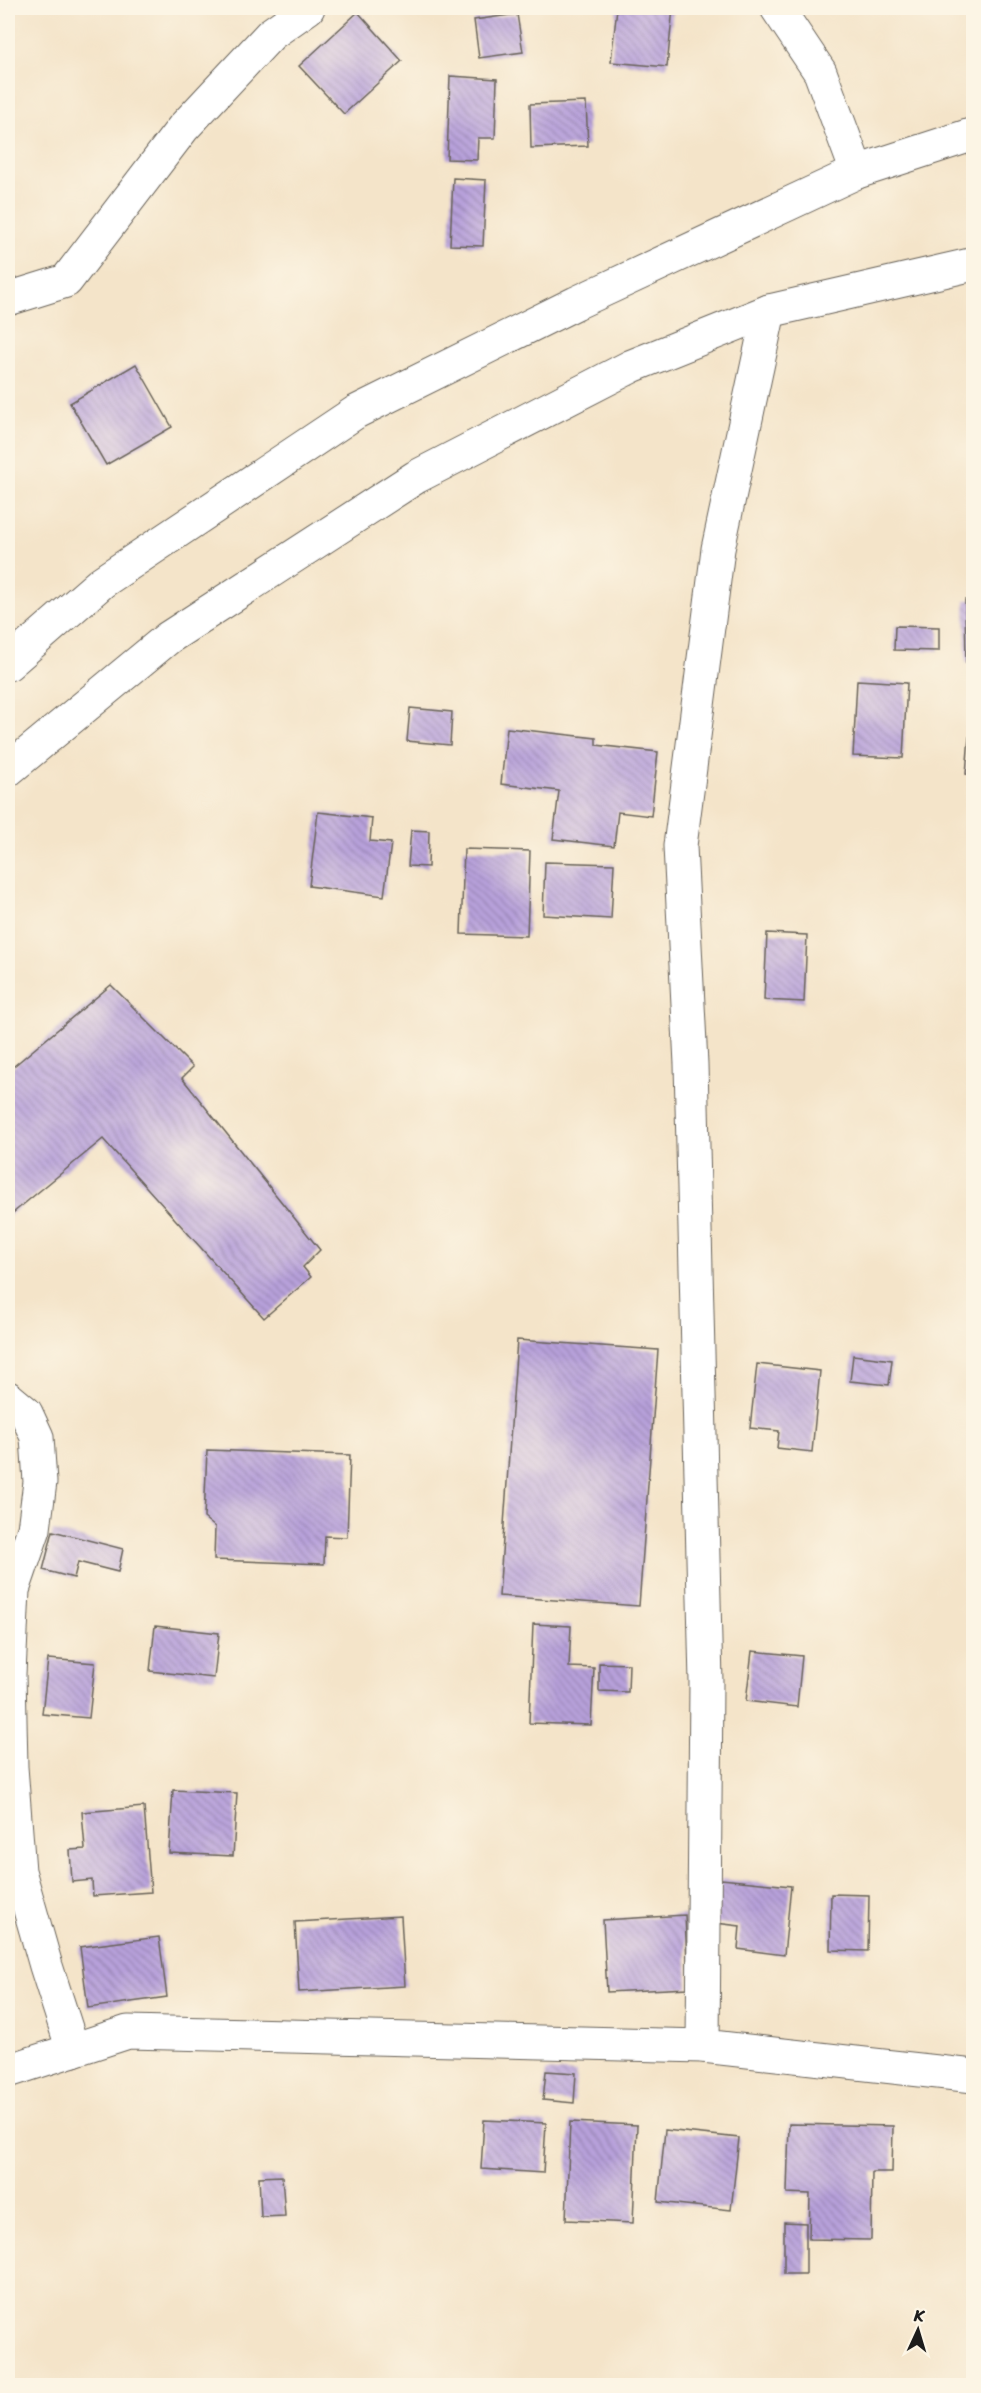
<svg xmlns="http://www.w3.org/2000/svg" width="981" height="2393" viewBox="0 0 981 2393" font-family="Sriracha,sans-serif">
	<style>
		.building { fill: url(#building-back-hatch) }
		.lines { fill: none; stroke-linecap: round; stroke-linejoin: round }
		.street-casing { stroke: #686259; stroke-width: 35 }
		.highway-casing { stroke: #686259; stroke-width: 35 }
		.street { stroke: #fff; stroke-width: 33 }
		.highway { stroke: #fff; stroke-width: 33 }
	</style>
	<defs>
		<pattern id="building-back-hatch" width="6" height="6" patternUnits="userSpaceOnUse" patternTransform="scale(1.5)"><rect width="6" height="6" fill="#b8a1db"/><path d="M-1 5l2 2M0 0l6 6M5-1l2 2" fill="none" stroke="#9582b1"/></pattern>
	</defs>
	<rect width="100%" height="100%" fill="#fcf5e5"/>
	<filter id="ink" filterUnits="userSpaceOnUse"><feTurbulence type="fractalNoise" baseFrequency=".0167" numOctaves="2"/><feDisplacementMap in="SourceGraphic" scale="12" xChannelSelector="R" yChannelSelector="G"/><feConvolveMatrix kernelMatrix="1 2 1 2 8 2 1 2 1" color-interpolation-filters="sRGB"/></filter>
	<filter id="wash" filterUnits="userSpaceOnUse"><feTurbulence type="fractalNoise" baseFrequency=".008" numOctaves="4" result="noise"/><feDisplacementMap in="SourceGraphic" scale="24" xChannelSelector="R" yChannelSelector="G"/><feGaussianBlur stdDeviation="1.35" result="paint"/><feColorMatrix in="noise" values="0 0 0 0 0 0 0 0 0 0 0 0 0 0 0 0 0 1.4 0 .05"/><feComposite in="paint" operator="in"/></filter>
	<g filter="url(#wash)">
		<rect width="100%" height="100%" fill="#f4e4c9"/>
		<g id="blocks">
			<g class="building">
				<polygon points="617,8 673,8 667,67 611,62"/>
				<polygon points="358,12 402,61 344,114 299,66"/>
				<polygon points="517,14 523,52 479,58 474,20"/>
				<polygon points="450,76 497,79 495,138 478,138 477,160 447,159"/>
				<polygon points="586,102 588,146 531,148 530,104"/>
				<polygon points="453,178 486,180 483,246 450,245"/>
				<polygon points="136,364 172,427 106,465 70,403"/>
				<polygon points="965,600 974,600 974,663 966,663"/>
				<polygon points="895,626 939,627 939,651 894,650"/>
				<polygon points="857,680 907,683 903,758 853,756"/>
				<polygon points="410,708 452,712 450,745 407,741"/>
				<polygon points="507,728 596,738 596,745 658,752 651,816 618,812 614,846 553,839 559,791 501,784"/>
				<polygon points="969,737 974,737 974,775 966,774"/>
				<polygon points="318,812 372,818 370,841 391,843 384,896 309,886"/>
				<polygon points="411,830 429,831 428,867 408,866"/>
				<polygon points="464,849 530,851 527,936 461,934"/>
				<polygon points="545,862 614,864 611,919 543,915"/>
				<polygon points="767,933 807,935 804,1002 764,1000"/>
				<polygon points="111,985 193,1067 182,1078 320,1250 303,1267 311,1277 264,1318 103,1139 8,1217 8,1071"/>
				<polygon points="517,1340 658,1350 639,1606 499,1596"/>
				<polygon points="853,1355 892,1360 889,1385 850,1381"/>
				<polygon points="757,1364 820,1371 812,1452 777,1448 779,1431 750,1428"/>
				<polygon points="207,1450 350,1455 347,1537 325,1536 324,1564 214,1560 215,1527 204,1518"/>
				<polygon points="53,1531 123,1549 118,1572 78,1562 74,1578 43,1570"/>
				<polygon points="533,1624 571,1626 569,1667 594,1668 591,1725 529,1723"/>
				<polygon points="155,1626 219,1633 214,1678 150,1671"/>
				<polygon points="752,1651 802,1656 797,1707 746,1701"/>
				<polygon points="48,1659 95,1663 89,1718 42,1714"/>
				<polygon points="599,1663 629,1664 628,1692 599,1691"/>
				<polygon points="173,1790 237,1793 233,1856 169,1853"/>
				<polygon points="144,1807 151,1892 93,1896 92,1880 72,1882 70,1850 85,1849 82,1812"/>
				<polygon points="721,1879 791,1886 784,1955 738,1949 740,1926 716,1923"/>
				<polygon points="831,1894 869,1895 868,1951 830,1950"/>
				<polygon points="685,1915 688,1988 607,1992 603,1920"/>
				<polygon points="401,1916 405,1986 299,1992 295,1922"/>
				<polygon points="159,1937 167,1997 88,2008 80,1947"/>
				<polygon points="546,2071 576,2073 574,2103 543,2100"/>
				<polygon points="484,2120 546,2123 543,2173 481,2169"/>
				<polygon points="570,2122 637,2125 633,2223 566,2220"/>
				<polygon points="789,2124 893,2126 892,2172 872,2172 871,2240 809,2239 810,2194 787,2193"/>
				<polygon points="665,2130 739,2138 731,2210 658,2202"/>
				<polygon points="282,2176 285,2216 261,2217 259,2177"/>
				<polygon points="784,2222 806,2223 806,2274 784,2274"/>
			</g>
		</g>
	</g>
	<g filter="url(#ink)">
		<use href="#blocks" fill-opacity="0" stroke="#686259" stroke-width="1.5"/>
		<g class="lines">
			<defs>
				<g id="street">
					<polyline points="777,8 820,72 857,172"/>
					<polyline points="8,299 66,281 183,128 271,34 308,8"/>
					<polyline points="8,1398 26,1413 37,1437 40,1482 34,1529 13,1590 9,1674 11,1767 19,1871 46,1966 73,2050"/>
					<polyline points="703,2046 706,1682 691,1064 680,846 718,549 769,311"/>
					<polyline points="8,2071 128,2032 703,2046 974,2076"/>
				</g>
				<g id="highway">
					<polyline points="8,664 102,582 356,412 576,303 857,172 974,134"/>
					<polyline points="8,770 168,638 416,477 632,366 769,311 974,264"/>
				</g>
			</defs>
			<use href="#street" class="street-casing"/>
			<use href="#highway" class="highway-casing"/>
			<use href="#street" class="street"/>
			<use href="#highway" class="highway"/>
		</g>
	</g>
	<rect width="981" height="2393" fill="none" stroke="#fcf5e5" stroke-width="30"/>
	<g transform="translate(918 2330) rotate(4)" stroke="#fcf5e5" stroke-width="4.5" paint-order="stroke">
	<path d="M0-4.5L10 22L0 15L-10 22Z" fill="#1c1c1c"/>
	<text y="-9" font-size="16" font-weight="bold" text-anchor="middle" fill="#1c1c1c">K</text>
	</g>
</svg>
